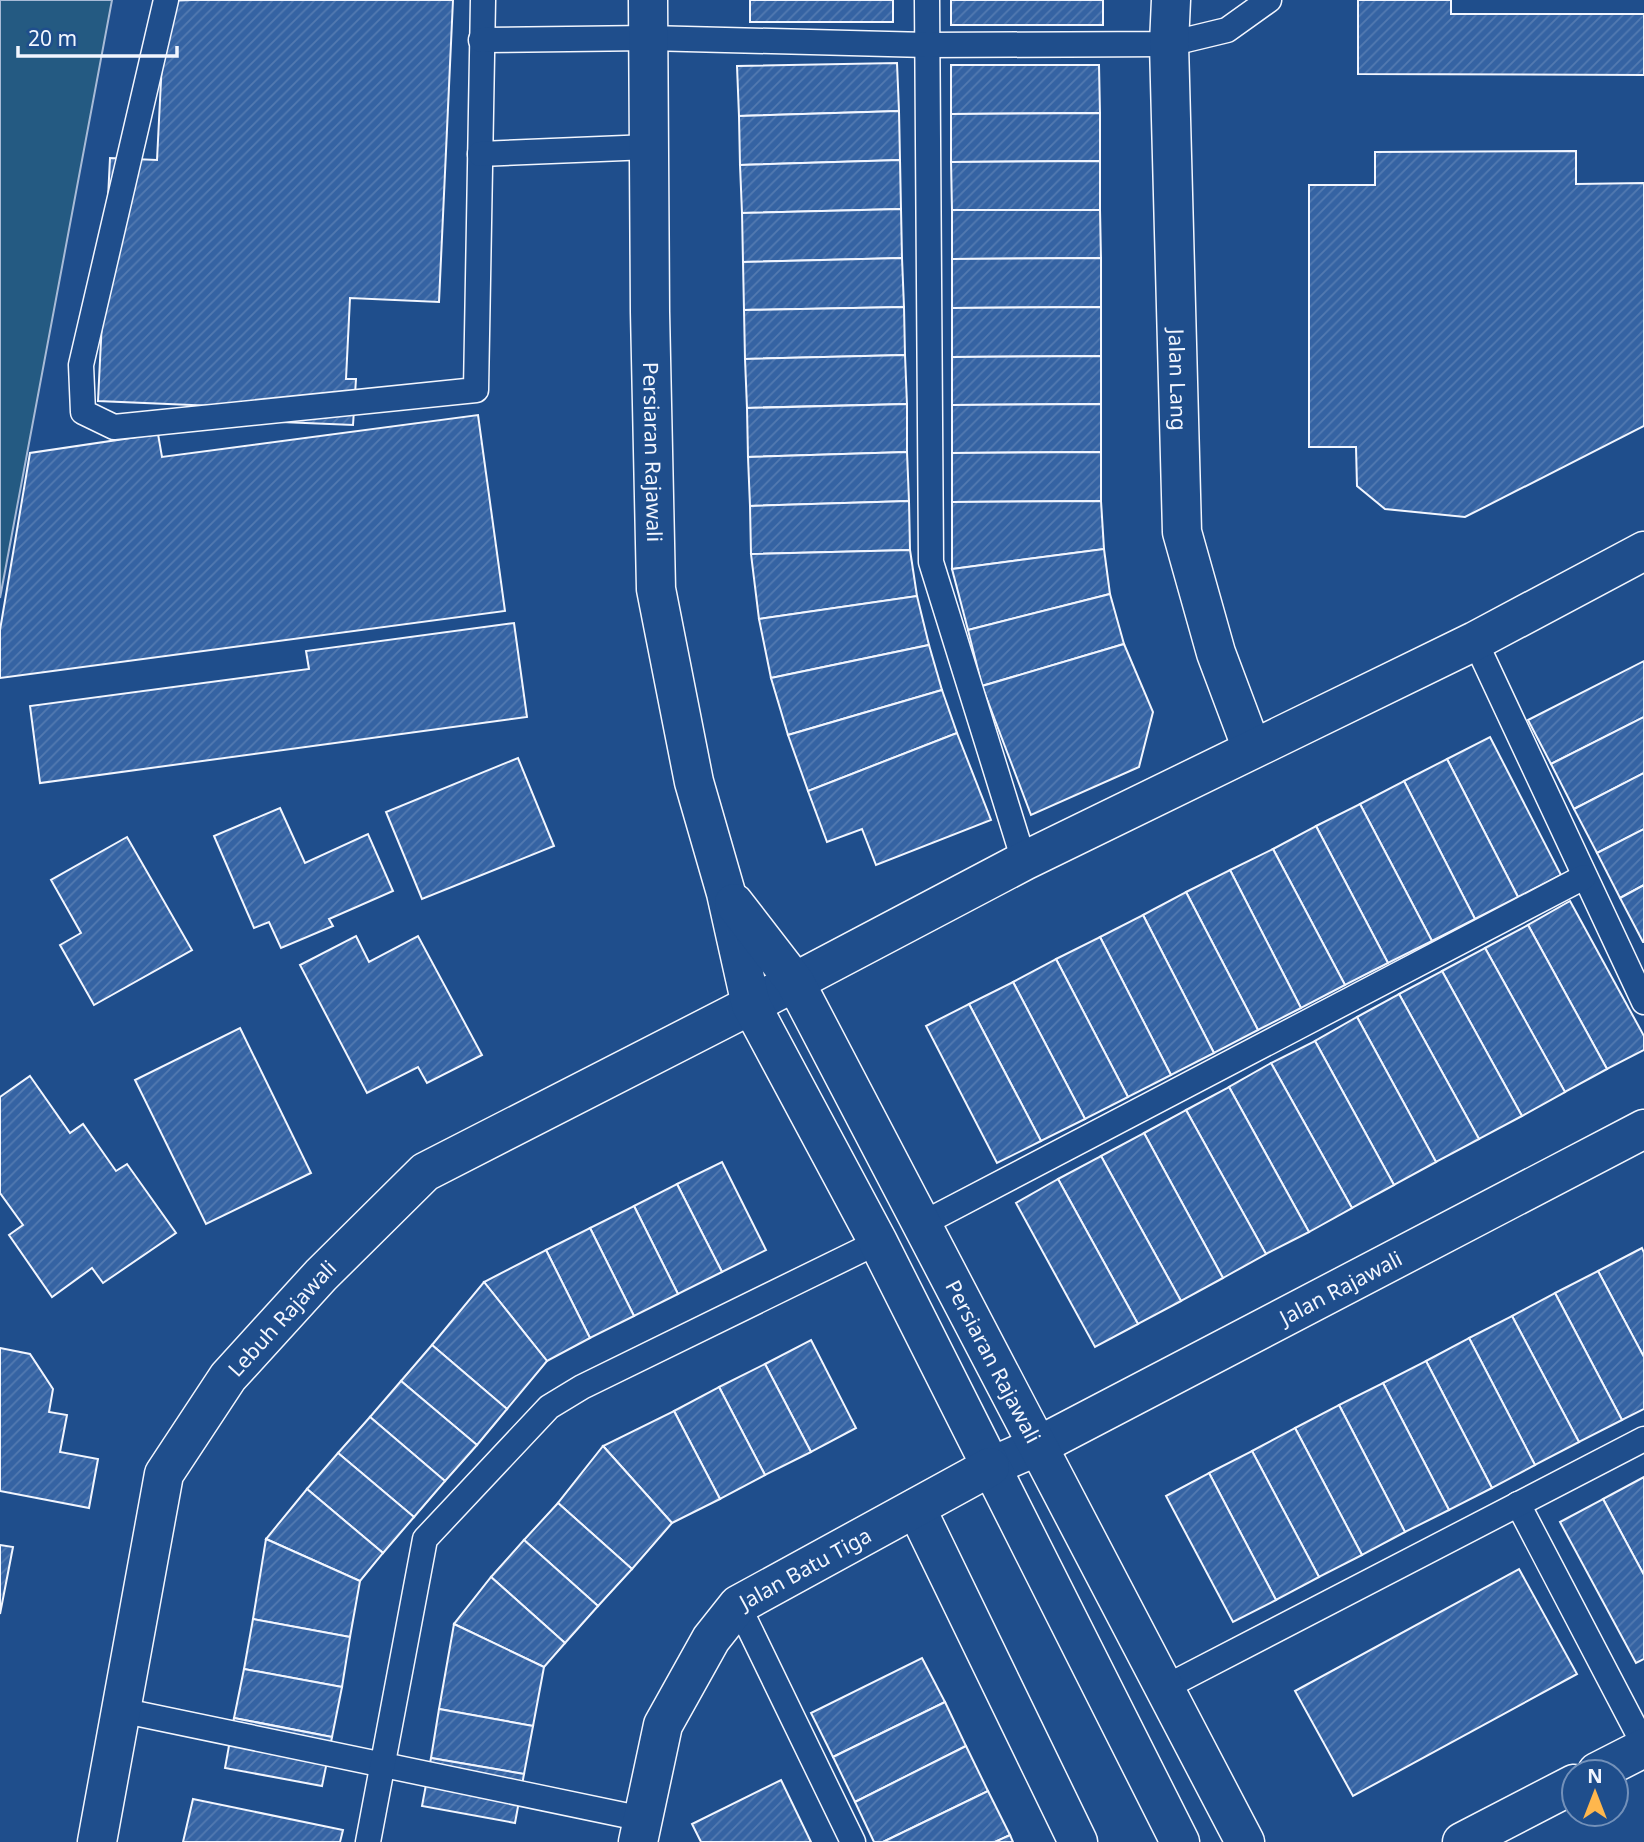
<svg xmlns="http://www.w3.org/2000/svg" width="1644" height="1842" viewBox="0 0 1644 1842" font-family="'Noto Sans',sans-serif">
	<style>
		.green { fill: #245a82; stroke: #a8bbd7; stroke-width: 2 }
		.building { fill: url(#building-hatch); stroke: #f2f6ff; stroke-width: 2 }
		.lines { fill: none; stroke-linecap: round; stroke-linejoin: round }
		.service-casing { stroke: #f2f6ff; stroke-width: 27 }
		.minor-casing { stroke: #f2f6ff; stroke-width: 41 }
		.tertiary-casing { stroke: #f2f6ff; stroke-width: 41 }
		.service { stroke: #1f4e8c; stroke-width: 24 }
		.minor { stroke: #1f4e8c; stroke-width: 38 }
		.tertiary { stroke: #1f4e8c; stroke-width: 38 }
		.labels { text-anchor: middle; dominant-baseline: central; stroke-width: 5; stroke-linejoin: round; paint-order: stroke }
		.street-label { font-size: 21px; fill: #f2f6ff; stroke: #1f4e8c }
	</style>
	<defs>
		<pattern id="building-hatch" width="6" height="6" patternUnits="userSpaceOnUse" patternTransform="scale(1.75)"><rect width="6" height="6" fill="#3563a3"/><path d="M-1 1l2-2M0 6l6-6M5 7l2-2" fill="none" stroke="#537ab1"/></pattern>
	</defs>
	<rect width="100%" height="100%" fill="#1f4e8c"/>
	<polygon class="green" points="0,0 112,0 0,598"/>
	<g class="building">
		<polygon points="192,0 453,0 439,302 350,298 346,379 356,379 353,425 282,422 283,409 98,401 110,158 157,160 165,1"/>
		<rect x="750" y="0" width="143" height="22"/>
		<rect x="951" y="0" width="152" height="25"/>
		<polygon points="1358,0 1451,0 1451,14 1644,14 1644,75 1358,74"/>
		<polygon points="897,63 899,111 739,116 737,66"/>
		<polygon points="951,65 1099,65 1100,113 951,114"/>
		<polygon points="899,111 900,160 740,165 739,116"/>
		<polygon points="1100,113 1100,161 951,162 951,114"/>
		<polygon points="1576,151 1576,184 1644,183 1644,426 1465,517 1385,509 1357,486 1356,447 1309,447 1309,185 1375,185 1375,152"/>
		<polygon points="900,160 901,209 742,213 740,165"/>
		<polygon points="1100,161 1100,210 952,210 951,162"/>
		<polygon points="901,209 902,258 743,262 742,213"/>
		<polygon points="952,210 1100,210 1101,258 952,259"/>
		<polygon points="902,258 904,307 744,310 743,262"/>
		<polygon points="1101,258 1101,307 952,308 952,259"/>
		<polygon points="904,307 905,355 745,359 744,310"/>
		<polygon points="1101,307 1101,356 952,357 952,308"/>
		<polygon points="905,355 907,404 747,408 745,359"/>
		<polygon points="1101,356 1101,404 952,405 952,357"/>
		<polygon points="907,404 907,452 748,457 747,408"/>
		<polygon points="1101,404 1101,452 952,453 952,405"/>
		<polygon points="478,415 505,611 0,678 0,630 30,453 158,434 162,457"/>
		<polygon points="907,452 909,501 750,506 748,457"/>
		<polygon points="1101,452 1101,501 952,502 952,453"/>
		<polygon points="909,501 910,550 751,554 750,506"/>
		<polygon points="1101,501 1104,549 952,569 952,502"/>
		<polygon points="1104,549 1110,594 968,630 952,569"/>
		<polygon points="910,550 917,596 759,619 751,554"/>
		<polygon points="1110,594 1124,644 982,686 968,630"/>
		<polygon points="917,596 929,645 771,678 759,619"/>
		<polygon points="514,623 527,717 40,783 30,706 309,669 306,651"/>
		<polygon points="1124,644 1153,712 1139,767 1031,815 982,686"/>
		<polygon points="929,645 942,690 788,735 771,678"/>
		<polygon points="1644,661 1644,717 1551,764 1528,720"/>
		<polygon points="942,690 957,733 808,791 788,735"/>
		<polygon points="1644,717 1644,773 1574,809 1551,764"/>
		<polygon points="957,733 991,820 876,865 862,829 827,842 808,791"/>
		<polygon points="1490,737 1561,875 1518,897 1447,759"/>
		<polygon points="518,758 554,846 422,899 386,812"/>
		<polygon points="1447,759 1518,897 1475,919 1404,781"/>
		<polygon points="1644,773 1644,829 1597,853 1574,809"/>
		<polygon points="1404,781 1475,919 1432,941 1360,804"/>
		<polygon points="1360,804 1432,941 1388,963 1316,826"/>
		<polygon points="280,808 305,863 368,834 393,891 329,919 333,926 281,948 269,922 254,928 214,836"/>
		<polygon points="1316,826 1388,963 1345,985 1273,849"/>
		<polygon points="1644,829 1644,885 1620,898 1597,853"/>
		<polygon points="127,837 192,950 94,1005 60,945 81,933 51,880"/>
		<polygon points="1273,849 1345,985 1301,1008 1230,870"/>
		<polygon points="1230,870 1301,1008 1258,1030 1186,892"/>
		<polygon points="1644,885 1644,942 1643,942 1620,898"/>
		<polygon points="1186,892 1258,1030 1214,1053 1143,915"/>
		<polygon points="1570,901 1644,1036 1644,1050 1607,1069 1528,925"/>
		<polygon points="1143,915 1214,1053 1171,1075 1100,937"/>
		<polygon points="1528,925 1607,1069 1565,1092 1485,948"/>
		<polygon points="356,936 369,962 418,936 482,1055 427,1083 418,1067 367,1093 300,965"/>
		<polygon points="1100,937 1171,1075 1128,1097 1056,959"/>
		<polygon points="1485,948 1565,1092 1522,1116 1442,971"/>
		<polygon points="1056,959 1128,1097 1085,1119 1013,982"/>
		<polygon points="1442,971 1522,1116 1479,1139 1399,994"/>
		<polygon points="1013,982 1085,1119 1041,1141 969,1004"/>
		<polygon points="1399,994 1479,1139 1436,1162 1357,1017"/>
		<polygon points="969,1004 1041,1141 997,1163 926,1026"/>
		<polygon points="1357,1017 1436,1162 1394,1185 1315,1041"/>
		<polygon points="240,1028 311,1173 206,1224 135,1080"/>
		<polygon points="1315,1041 1394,1185 1352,1208 1271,1063"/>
		<polygon points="1271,1063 1352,1208 1309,1232 1229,1087"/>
		<polygon points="30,1076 70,1133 83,1124 116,1171 127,1164 176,1233 103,1283 92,1268 52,1297 9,1235 23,1225 0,1193 0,1097"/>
		<polygon points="1229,1087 1309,1232 1266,1254 1186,1110"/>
		<polygon points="1186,1110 1266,1254 1223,1278 1144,1133"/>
		<polygon points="1144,1133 1223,1278 1181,1301 1101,1156"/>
		<polygon points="1101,1156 1181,1301 1138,1324 1058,1179"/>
		<polygon points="722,1162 766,1250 722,1272 677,1184"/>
		<polygon points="1058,1179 1138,1324 1095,1347 1016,1203"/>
		<polygon points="677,1184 722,1272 678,1294 634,1206"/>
		<polygon points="634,1206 678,1294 634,1316 590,1228"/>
		<polygon points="590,1228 634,1316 590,1338 546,1250"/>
		<polygon points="1642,1248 1644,1253 1644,1357 1598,1271"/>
		<polygon points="546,1250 590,1338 547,1361 484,1282"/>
		<polygon points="1598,1271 1644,1357 1644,1409 1622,1420 1555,1293"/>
		<polygon points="484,1282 547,1361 507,1409 432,1345"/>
		<polygon points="1555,1293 1622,1420 1579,1442 1512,1316"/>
		<polygon points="1512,1316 1579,1442 1535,1465 1469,1338"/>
		<polygon points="1469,1338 1535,1465 1492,1488 1426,1361"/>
		<polygon points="811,1340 856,1428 811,1452 765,1364"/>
		<polygon points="432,1345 507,1409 477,1445 401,1381"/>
		<polygon points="0,1348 30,1354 53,1389 49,1412 67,1415 60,1452 98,1459 89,1508 0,1491"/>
		<polygon points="1426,1361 1492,1488 1449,1510 1383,1383"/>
		<polygon points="765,1364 811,1452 765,1475 719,1387"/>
		<polygon points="401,1381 477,1445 445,1481 370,1417"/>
		<polygon points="1383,1383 1449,1510 1405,1532 1339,1405"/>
		<polygon points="719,1387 765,1475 720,1499 674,1411"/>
		<polygon points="1339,1405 1405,1532 1362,1555 1295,1428"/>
		<polygon points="674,1411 720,1499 672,1523 603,1446"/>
		<polygon points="370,1417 445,1481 414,1517 338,1453"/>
		<polygon points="1295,1428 1362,1555 1319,1577 1252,1451"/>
		<polygon points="603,1446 672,1523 632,1569 558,1503"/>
		<polygon points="1252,1451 1319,1577 1276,1600 1209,1473"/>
		<polygon points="338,1453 414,1517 383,1553 307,1489"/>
		<polygon points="1209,1473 1276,1600 1233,1622 1166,1496"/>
		<polygon points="1644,1477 1644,1575 1603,1499"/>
		<polygon points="307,1489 383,1553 360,1581 266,1539"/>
		<polygon points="1603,1499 1644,1575 1644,1659 1636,1663 1560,1522"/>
		<polygon points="558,1503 632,1569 598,1606 524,1540"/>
		<polygon points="266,1539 360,1581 350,1637 253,1619"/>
		<polygon points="524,1540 598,1606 565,1643 491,1577"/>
		<polygon points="0,1545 13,1547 0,1614"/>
		<polygon points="1519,1569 1577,1674 1353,1796 1295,1691"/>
		<polygon points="491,1577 565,1643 544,1667 454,1624"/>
		<polygon points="253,1619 350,1637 342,1687 244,1669"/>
		<polygon points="454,1624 544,1667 533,1726 439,1709"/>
		<polygon points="922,1658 945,1702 833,1757 811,1713"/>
		<polygon points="244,1669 342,1687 332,1737 234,1718"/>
		<polygon points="945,1702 966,1746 855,1802 833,1757"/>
		<polygon points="439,1709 533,1726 524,1774 431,1758"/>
		<polygon points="234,1718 332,1737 322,1786 225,1768"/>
		<polygon points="966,1746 988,1791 883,1842 874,1842 855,1802"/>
		<polygon points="431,1758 524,1774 515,1823 422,1806"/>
		<polygon points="781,1780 811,1842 701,1842 692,1824"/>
		<polygon points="988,1791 1010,1835 995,1842 883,1842"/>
		<polygon points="193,1799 343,1830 340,1842 183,1842"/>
		<polygon points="1010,1835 1013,1842 995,1842"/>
	</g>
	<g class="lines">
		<defs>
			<g id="service">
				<polyline points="166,0 81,365 83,412 114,427 476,390 483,0"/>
				<polyline points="927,0 931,562 1024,861"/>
				<polyline points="481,40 648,38 927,45 1169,44 1227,30 1269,0"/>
				<polyline points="480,154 649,147"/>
				<polyline points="1475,641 1644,1002"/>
				<polyline points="922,1224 1584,877"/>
				<polyline points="1518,1504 1644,1745"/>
				<polyline points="738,1605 853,1842"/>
				<polyline points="1164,1688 1644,1439"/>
				<polyline points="120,1710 643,1819"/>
				<polyline points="368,1842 425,1539 549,1407 582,1387 878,1242"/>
			</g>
			<g id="minor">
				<path id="s1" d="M1171 0 1169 44 1182 532 1216 653 1252 749"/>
				<path id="s2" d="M990 1467 1038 1446 1644 1129"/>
				<polyline points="916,1508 1078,1842"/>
				<polyline points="1597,1772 1644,1748"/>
				<path id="s3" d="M97 1842 164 1474 228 1377 321 1275 425 1172 751 1005 1024 861 1475 641 1644 551"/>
				<polyline points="1462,1842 1574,1784"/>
			</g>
			<g id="tertiary">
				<path id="s4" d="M648 0 650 312 656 589 694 782 726 893 751 1005 878 1242 1180 1842"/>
				<path id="s5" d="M734 903 795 982 1245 1842"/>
				<path id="s6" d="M638 1842 663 1725 711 1639 738 1605 990 1467"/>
			</g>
		</defs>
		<use href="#service" class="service-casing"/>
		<use href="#minor" class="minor-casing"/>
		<use href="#tertiary" class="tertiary-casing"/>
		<use href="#service" class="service"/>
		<use href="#minor" class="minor"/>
		<use href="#tertiary" class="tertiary"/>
	</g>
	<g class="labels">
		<g class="street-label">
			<text stroke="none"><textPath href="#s1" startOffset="380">Jalan Lang</textPath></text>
			<text stroke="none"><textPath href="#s4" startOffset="452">Persiaran Rajawali</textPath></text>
			<text stroke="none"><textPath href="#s2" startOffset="394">Jalan Rajawali</textPath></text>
			<text stroke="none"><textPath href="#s3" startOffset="570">Lebuh Rajawali</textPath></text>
			<text stroke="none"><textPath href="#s5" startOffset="528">Persiaran Rajawali</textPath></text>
			<text stroke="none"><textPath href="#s6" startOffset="338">Jalan Batu Tiga</textPath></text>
		</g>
	</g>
	<g transform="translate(1595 1793)"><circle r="33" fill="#1f4e8c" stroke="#7391ba" stroke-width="2"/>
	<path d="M0-5L12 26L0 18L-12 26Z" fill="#ffb74d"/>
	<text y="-10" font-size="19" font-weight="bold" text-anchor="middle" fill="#f2f6ff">N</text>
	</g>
	<path d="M18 46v10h159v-10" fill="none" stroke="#f2f6ff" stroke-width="3.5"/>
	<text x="28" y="46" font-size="21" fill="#f2f6ff" stroke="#1f4e8c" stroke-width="5" paint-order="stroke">20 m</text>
</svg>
